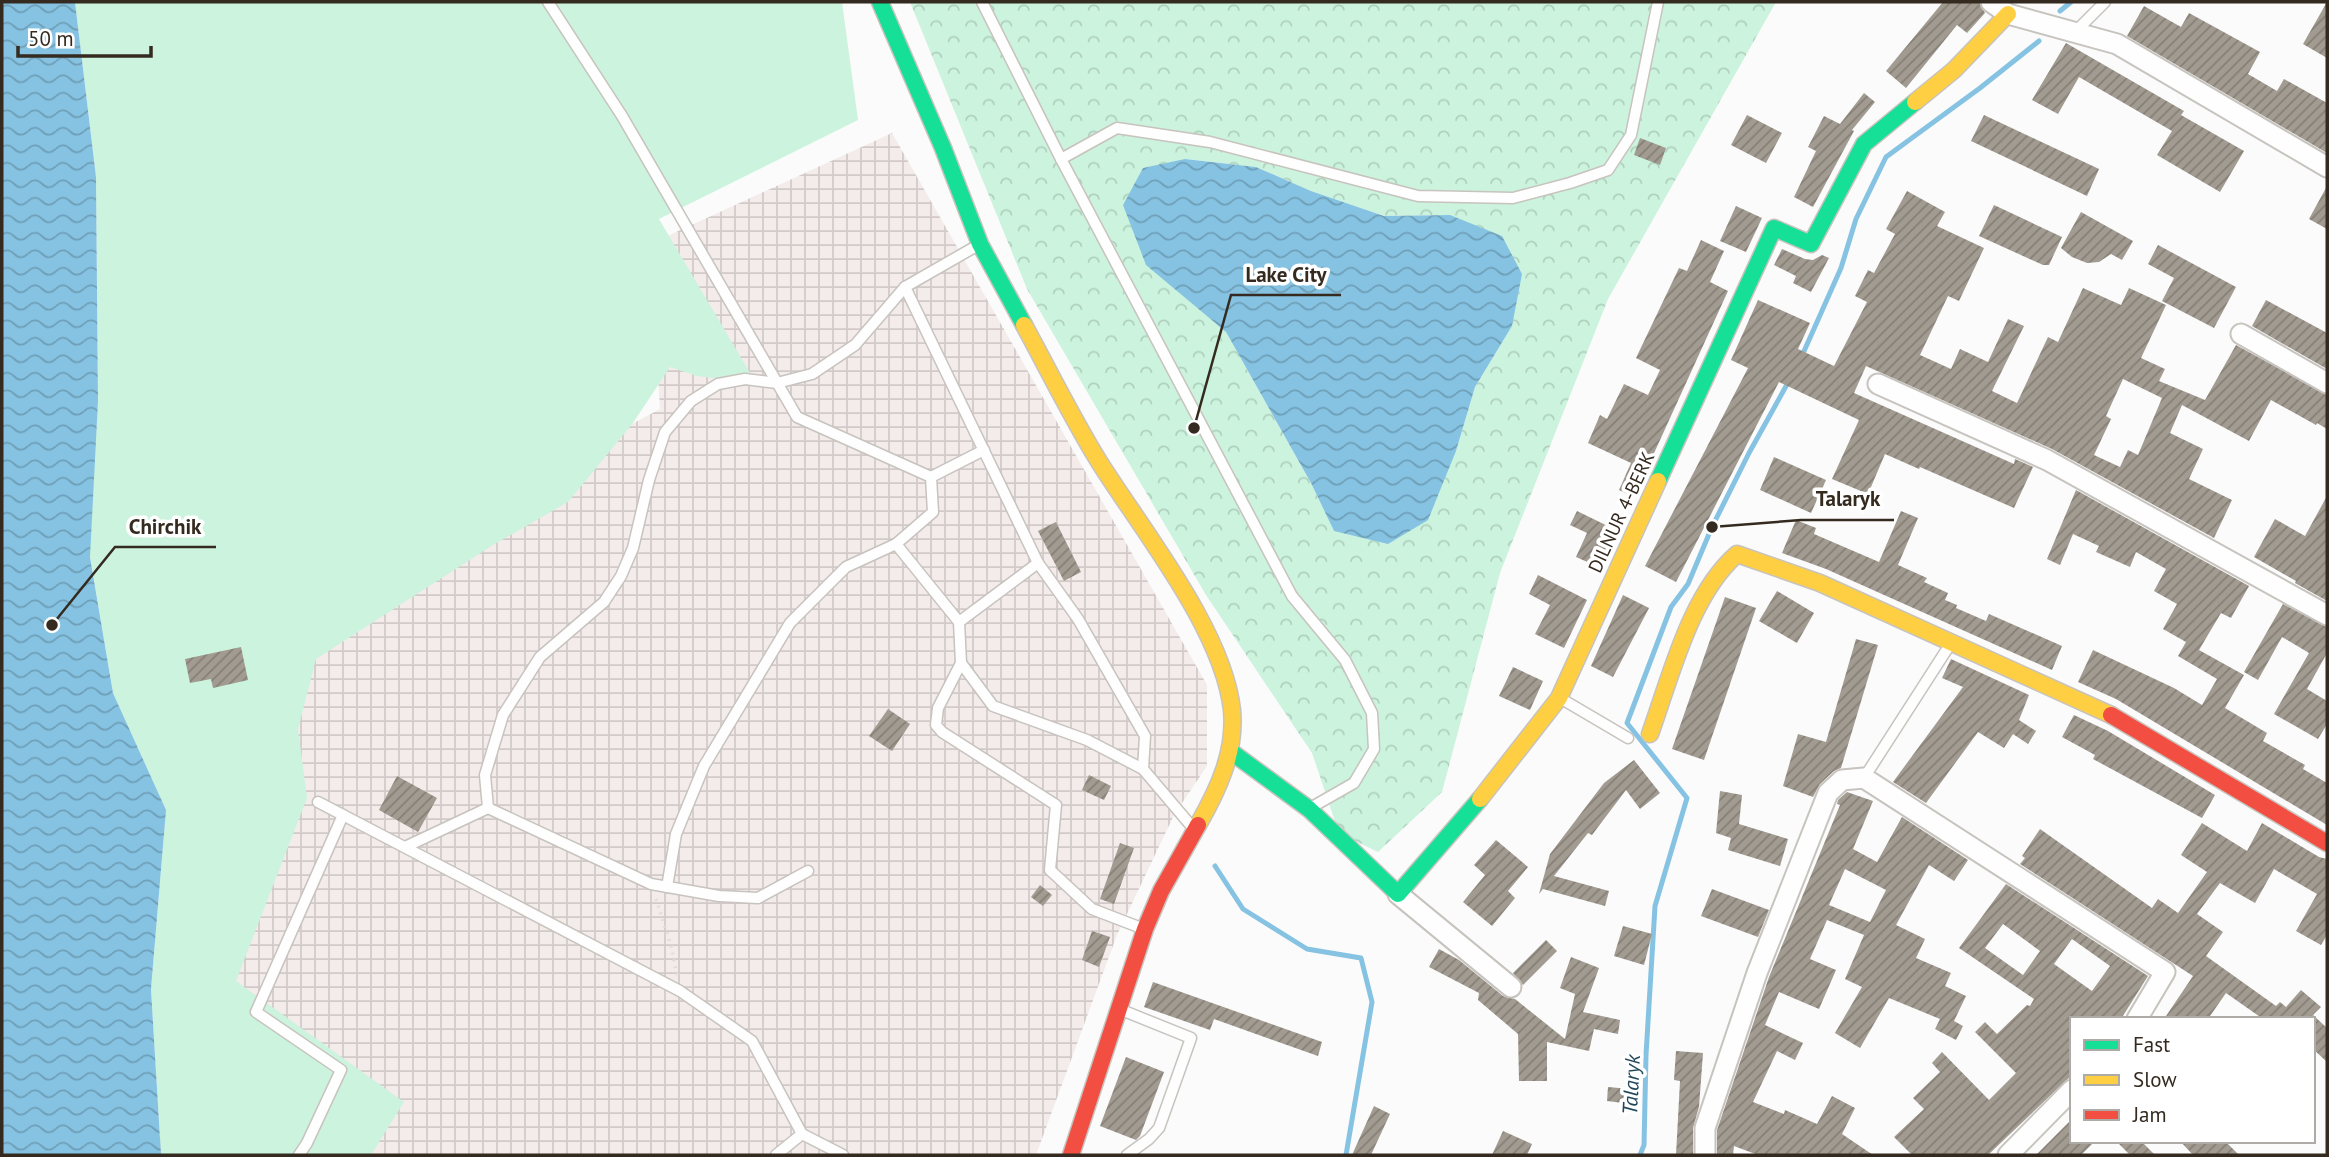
<svg xmlns="http://www.w3.org/2000/svg" width="2329" height="1157" viewBox="0 0 2329 1157" font-family="'PT Sans',sans-serif">
	<style>
		.industrial { fill: url(#industrial-grid) }
		.green { fill: #cbf3dd }
		.park { fill: url(#park-crowns); fill-rule: evenodd }
		.water { fill: url(#water-waves) }
		.lines { fill: none; stroke-linecap: round; stroke-linejoin: round }
		.stream { stroke: #86c3e3; stroke-width: 5 }
		.building { fill: url(#building-hatch); fill-rule: evenodd }
		.lane-casing { stroke: #c7c3be; stroke-width: 13 }
		.street-casing { stroke: #c7c3be; stroke-width: 23 }
		.fast-casing { stroke: #c7c3be; stroke-width: 19 }
		.slow-casing { stroke: #c7c3be; stroke-width: 19 }
		.jam-casing { stroke: #c7c3be; stroke-width: 19 }
		.path { stroke: #dfdedd; stroke-width: 3.5; stroke-dasharray: 2 5; stroke-linecap: butt }
		.lane { stroke: #fefefe; stroke-width: 10 }
		.street { stroke: #fefefe; stroke-width: 19 }
		.fast { stroke: #16e098; stroke-width: 16 }
		.slow { stroke: #ffcf43; stroke-width: 16 }
		.jam { stroke: #f24e42; stroke-width: 16 }
		.labels { text-anchor: middle; dominant-baseline: central; stroke-width: 7; stroke-linejoin: round; paint-order: stroke }
		.street-label { font-size: 19px; fill: #342a1f; stroke: #fff }
		.water-label { font-size: 21px; font-style: italic; fill: #21475b; stroke: #fff }
		.leader { fill: none; stroke: #342a1f; stroke-width: 2.5 }
		.callout-dot { fill: #342a1f; stroke: #fff; stroke-width: 2.5 }
		.callout-label { font-size: 21px; text-anchor: middle; font-weight: bold; fill: #342a1f; stroke: #fff; stroke-width: 7; stroke-linejoin: round; paint-order: stroke }
	</style>
	<defs>
		<pattern id="industrial-grid" width="8" height="8" patternUnits="userSpaceOnUse" patternTransform="scale(1.75)"><rect width="8" height="8" fill="#f4ebeb"/><path d="M0 4h8M4 0v8" fill="none" stroke="#d2cac9"/></pattern>
		<pattern id="park-crowns" width="20" height="18" patternUnits="userSpaceOnUse" patternTransform="scale(1.75)"><rect width="20" height="18" fill="#cbf3dd"/><path d="M2 6a3 3 0 1 1 6 0M12 15a3 3 0 1 1 6 0" fill="none" stroke="#afd0bd"/></pattern>
		<pattern id="water-waves" width="16" height="10" patternUnits="userSpaceOnUse" patternTransform="scale(1.75)"><rect width="16" height="10" fill="#86c3e3"/><path d="M0 5q4-4 8 0t8 0" fill="none" stroke="#6e9fb7"/></pattern>
		<pattern id="building-hatch" width="6" height="6" patternUnits="userSpaceOnUse" patternTransform="scale(1.75)"><rect width="6" height="6" fill="#a29b91"/><path d="M-1 1l2-2M0 6l6-6M5 7l2-2" fill="none" stroke="#857f76"/></pattern>
	</defs>
	<rect width="100%" height="100%" fill="#fbfbfb"/>
	<polygon class="industrial" points="892,133 1207,685 1207,766 1174,815 1117,935 1036,1155 152,1155 201,1036 217,857 131,825 316,593 660,409 650,244"/>
	<polygon class="green" points="75,2 842,2 858,120 659,219 756,383 697,376 670,367 633,423 568,502 493,545 316,659 298,729 307,798 236,981 404,1102 371,1155 161,1155 151,989 166,810 113,693 89,550 98,401 96,177"/>
	<path class="park" d="M910 2H1776L1608 299 1500 573 1442 792 1378 852 1339 833 1312 753 1206 595 1027 289ZM1185 159 1256 167 1311 191 1384 216 1450 215 1512 326 1475 387 1456 451 1334 531 1311 483 1226 332Z"/>
	<g class="water">
		<polygon points="2,2 75,2 96,177 98,401 90,557 113,693 166,810 151,989 161,1155 2,1155"/>
		<polygon points="1185,159 1256,167 1311,191 1384,216 1450,215 1502,236 1522,274 1512,326 1475,387 1456,451 1428,520 1388,544 1334,531 1311,483 1226,332 1146,265 1123,205 1143,168"/>
	</g>
	<g class="lines">
		<g class="stream">
			<polyline points="2060,11 2071,2"/>
			<polyline points="1801,358 1841,268 1856,219 1886,157 1980,88 2039,41"/>
			<polyline points="1215,866 1243,909 1307,949 1361,958 1372,1002 1346,1155"/>
			<polyline points="1640,1155 1644,1145 1646,1055 1655,906 1687,798 1627,723 1671,607 1688,584 1712,527 1749,453 1790,379"/>
		</g>
	</g>
	<g class="building">
		<polygon points="1943,2 1979,2 1985,13 1967,33 1957,25 1906,88 1886,71"/>
		<polygon points="2327,2 2327,58 2303,44"/>
		<polygon points="2144,6 2181,27 2189,13 2260,52 2248,74 2277,91 2284,79 2327,103 2327,153 2127,36"/>
		<polygon points="2066,43 2184,111 2181,115 2244,151 2220,192 2157,155 2172,131 2079,77 2058,114 2032,100"/>
		<polygon points="1864,93 1875,102 1852,130 1854,131 1813,207 1794,197 1816,151 1808,147 1824,116 1840,124"/>
		<polygon points="1747,115 1782,133 1766,163 1731,145"/>
		<polygon points="1984,115 2099,169 2087,196 1971,141"/>
		<polygon points="1640,138 1666,148 1660,165 1634,155"/>
		<polygon points="2327,186 2327,229 2309,219"/>
		<path d="M1907 191 1945 212 1937 226 1984 248 1959 301 1948 296 1920 355 1951 369 1960 349 1988 362 2008 319 2024 326 1992 391 2017 403 2048 337 2058 342 2083 288 2121 305 2129 288 2166 305 2141 358 2165 369 2159 381 2205 400 2236 345 2327 395V429L2317 423 2316 425 2271 400 2249 441 2182 405 2170 433 2203 449 2189 479 2232 500 2214 538 2052 449 1866 366 1854 393 2014 464 2015 459 2033 467 2014 508 1920 467 1919 469 1885 454 1868 494 1832 479 1859 420 1779 382 1676 582 1645 566 1748 368 1731 360 1758 300 1810 323 1798 349 1834 366 1867 302 1855 296 1868 270 1874 273 1895 234 1886 229ZM2123 379 2162 398 2138 455 2128 450 2120 467 2094 455 2111 419 2106 416Z"/>
		<polygon points="1994,205 2062,237 2049,265 2043,265 1979,236"/>
		<polygon points="1736,206 1762,218 1746,252 1720,241"/>
		<polygon points="2081,212 2133,241 2122,260 2111,254 2099,262 2087,263 2072,257 2061,248"/>
		<polygon points="1701,240 1724,251 1710,282 1728,291 1634,497 1619,490 1631,463 1588,443 1600,415 1607,419 1624,384 1648,395 1660,370 1636,358 1679,268 1687,271"/>
		<polygon points="2158,245 2236,287 2214,328 2162,301 2174,278 2148,264"/>
		<polygon points="1782,249 1805,259 1813,260 1822,255 1829,258 1811,292 1793,283 1796,276 1774,265"/>
		<polygon points="2266,300 2327,333 2327,369 2252,326"/>
		<polygon points="1774,457 1826,480 1811,513 1760,490"/>
		<polygon points="2076,490 2249,586 2231,618 2221,613 2199,650 2244,675 2225,708 2267,733 2263,741 2305,765 2303,769 2327,783 2327,825 2116,699 2078,682 2093,650 2174,688 2202,705 2217,679 2178,656 2186,642 2163,629 2177,604 2154,591 2166,569 2136,552 2130,567 2096,552 2099,546 2073,534 2060,565 2047,559"/>
		<polygon points="2327,496 2327,601 2295,583 2296,581 2254,557 2275,519 2305,536"/>
		<polygon points="1577,511 1618,531 1601,568 1576,557 1587,533 1570,525"/>
		<polygon points="1901,511 1918,518 1898,565 1927,578 1924,582 1948,593 1945,600 1957,605 1956,608 1986,621 1989,614 2062,646 2052,670 1826,569 1782,553 1796,520 1816,528 1814,534 1879,562"/>
		<polygon points="1056,522 1081,572 1064,581 1038,531"/>
		<polygon points="1538,575 1587,600 1564,648 1535,634 1550,605 1529,594"/>
		<polygon points="1777,591 1814,613 1797,643 1759,621"/>
		<polygon points="1623,595 1649,608 1613,677 1591,666"/>
		<polygon points="1725,597 1756,608 1704,760 1672,749"/>
		<polygon points="2283,604 2327,627 2327,653 2307,689 2327,701 2327,724 2318,739 2274,714 2309,653 2282,637 2258,680 2244,672"/>
		<polygon points="1856,639 1878,645 1841,768 1834,771 1820,784 1813,797 1783,786 1798,734 1826,742"/>
		<polygon points="241,647 248,680 213,688 211,679 190,683 185,659"/>
		<polygon points="1951,659 2029,695 2019,720 2036,731 2028,744 2013,734 2004,748 1978,732 1926,803 1893,782 1963,687 1942,678"/>
		<polygon points="1513,667 1543,681 1530,710 1499,696"/>
		<polygon points="888,709 910,724 892,751 869,736"/>
		<polygon points="2074,715 2108,731 2215,795 2202,818 2093,759 2095,755 2062,737"/>
		<polygon points="1634,760 1660,793 1640,809 1626,790 1592,835 1588,833 1554,876 1609,891 1605,906 1543,889 1539,894 1550,854 1604,783"/>
		<polygon points="1089,775 1111,786 1104,800 1082,790"/>
		<polygon points="397,776 437,798 418,832 379,810"/>
		<polygon points="1720,791 1742,795 1739,824 1788,839 1780,866 1728,850 1731,838 1716,833"/>
		<path d="M1847 792 1873 801 1853 849 1877 862 1902 817 1968 860 1954 881 1929 865 1896 925 1925 939 1916 958 1951 973 1945 986 1966 996 1954 1021 1963 1026 1956 1040 1935 1029 1940 1019 1889 998 1860 1048 1835 1033 1862 987 1845 979 1864 935 1827 920 1810 959 1836 970 1819 1009 1779 992 1765 1025 1803 1043 1795 1060 1777 1051 1753 1102 1784 1114 1785 1110 1817 1124 1832 1096 1855 1108 1842 1134 1873 1155H1758L1734 1146 1733 1155H1717V1130L1769 977 1840 805 1837 804 1838 800ZM1845 869 1886 890 1870 922 1829 905Z"/>
		<polygon points="2202,823 2247,851 2262,823 2319,857 2327,859 2327,935 2321,945 2296,931 2317,894 2274,869 2255,903 2220,883 2197,914 2223,932 2206,956 2276,1006 2280,1002 2286,1007 2301,990 2321,1007 2313,1015 2327,1028 2327,1062 2313,1049 2313,1015 2310,1019 2263,1019 2226,993 2208,1019 2164,1019 2193,976 2020,864 2025,858 2022,856 2040,829 2152,908 2158,899 2178,913 2207,872 2181,855"/>
		<polygon points="1496,840 1528,867 1508,891 1515,898 1492,926 1463,902 1485,875 1474,865"/>
		<polygon points="1120,843 1134,848 1114,904 1100,899"/>
		<path d="M2006 884 2148 976 2121 1019H2072V1075L1988 1155H1912L1894 1137 1924 1109 1913 1098 1940 1072 1932 1063 1942 1052 1989 1100 2016 1073 1975 1032 1985 1022 1997 1034 2027 1005 2030 1006 2034 999 1959 948ZM2003 924 2040 951 2023 975 1985 948ZM2072 939 2110 966 2092 991 2054 964Z"/>
		<polygon points="1040,885 1052,895 1043,906 1031,897"/>
		<polygon points="1712,889 1769,910 1758,937 1701,916"/>
		<polygon points="1623,926 1652,934 1644,965 1614,956"/>
		<polygon points="1092,931 1110,937 1099,967 1082,960"/>
		<polygon points="1546,940 1557,951 1523,985 1513,973"/>
		<polygon points="1439,949 1459,960 1503,996 1515,999 1565,1039 1575,994 1560,988 1571,957 1599,968 1583,1012 1620,1020 1618,1034 1594,1029 1589,1051 1547,1042 1547,1081 1519,1081 1518,1034 1478,1000 1479,993 1429,967"/>
		<polygon points="1153,982 1322,1042 1318,1056 1214,1019 1210,1030 1144,1007"/>
		<polygon points="1676,1051 1703,1053 1699,1107 1693,1128 1693,1155 1676,1155 1680,1081 1674,1080"/>
		<polygon points="1126,1057 1164,1072 1140,1136 1136,1140 1100,1126"/>
		<polygon points="1608,1087 1641,1090 1639,1105 1607,1101"/>
		<polygon points="1374,1106 1390,1114 1371,1155 1352,1155"/>
		<polygon points="2072,1119 2072,1141 2095,1141 2081,1155 2036,1155"/>
		<polygon points="1503,1131 1532,1144 1527,1155 1492,1155"/>
		<polygon points="2116,1141 2141,1141 2155,1155 2130,1155"/>
		<polygon points="2180,1141 2225,1141 2239,1155 2193,1155"/>
	</g>
	<g class="lines">
		<defs>
			<g id="lane">
				<polyline points="548,2 622,116 797,417 931,477 933,512 896,544 959,622 961,663 938,708 936,725 942,732 1056,805 1050,870 1092,909 1144,929"/>
				<polyline points="982,2 1061,159 1292,596 1345,660 1372,713 1374,749 1354,783 1312,807"/>
				<polyline points="2075,32 2105,2"/>
				<polyline points="1061,159 1117,128 1210,142 1418,196 1513,198 1570,183 1608,170 1631,135 1658,2"/>
				<polyline points="980,244 905,287 1038,563 1078,619 1145,736 1143,769"/>
				<polyline points="931,477 984,450"/>
				<polyline points="959,622 1038,563"/>
				<polyline points="961,663 993,706 1087,740 1143,769 1193,828"/>
				<polyline points="1560,698 1628,738"/>
				<polyline points="1864,778 1951,643"/>
				<polyline points="318,802 680,991 752,1041 802,1134 843,1155"/>
				<polyline points="488,808 651,884 719,896 758,898 808,871"/>
				<polyline points="405,847 488,808 485,775 503,715 540,657 604,602 621,576 633,548 649,480 665,432 691,401 718,384 745,379 777,383 812,374 855,345 905,287"/>
				<polyline points="667,887 676,834 704,766 790,623 846,567 896,544"/>
				<polyline points="1119,1009 1191,1038 1159,1128 1149,1139 1127,1155"/>
				<polyline points="299,1155 307,1143 341,1070 256,1012 343,815"/>
				<polyline points="776,1155 802,1134"/>
			</g>
			<g id="street">
				<polyline points="1991,2 2008,14 2117,44 2327,167"/>
				<polyline points="2241,334 2327,383"/>
				<polyline points="1878,384 2047,460 2327,615"/>
				<polyline points="1398,894 1511,987"/>
				<polyline points="1705,1155 1705,1128 1757,973 1828,793 1842,780 1864,778 2165,972 2137,1019"/>
				<polyline points="2008,1155 2072,1090"/>
			</g>
			<g id="fast">
				<polyline points="880,2 943,148 980,244 1024,325"/>
				<polyline points="1658,481 1774,228 1811,244 1864,144 1915,102"/>
				<polyline points="1230,751 1309,809 1398,894 1480,799"/>
			</g>
			<g id="slow">
				<polyline points="1915,102 1954,70 2008,14"/>
				<path d="M1024 325C1048 369 1071 416 1098 460 1141 529 1223 629 1232 710 1236 752 1218 790 1198 825"/>
				<path d="M1650 734C1671 676 1690 595 1737 554L1820 583 2111 715"/>
				<polyline points="1480,799 1559,698 1658,481"/>
			</g>
			<g id="jam">
				<polyline points="2111,715 2327,843"/>
				<polyline points="1071,1155 1145,929 1161,891 1198,825"/>
			</g>
		</defs>
		<use href="#lane" class="lane-casing"/>
		<use href="#street" class="street-casing"/>
		<use href="#fast" class="fast-casing"/>
		<use href="#slow" class="slow-casing"/>
		<use href="#jam" class="jam-casing"/>
		<polyline class="path" points="656,899 671,946 677,975"/>
		<use href="#lane" class="lane"/>
		<use href="#street" class="street"/>
		<use href="#fast" class="fast"/>
		<use href="#slow" class="slow"/>
		<use href="#jam" class="jam"/>
	</g>
	<g class="labels">
		<g class="street-label">
			<text transform="translate(1621 512) rotate(-65)">DILNUR 4-BERK</text>
		</g>
		<g class="water-label">
			<text transform="translate(1631 1085) rotate(-87)">Talaryk</text>
		</g>
	</g>
	<path class="leader" d="M1194 428L1231 295H1341M1712 527L1801 520H1894M52 625L115 547H216"/>
	<g class="callout-dot">
		<circle cx="1194" cy="428" r="7"/>
		<circle cx="1712" cy="527" r="7"/>
		<circle cx="52" cy="625" r="7"/>
	</g>
	<g class="callout-label">
		<text x="1286" y="282">Lake City</text>
		<text x="1848" y="506">Talaryk</text>
		<text x="165" y="534">Chirchik</text>
	</g>
	<rect width="2329" height="1157" fill="none" stroke="#342a1f" stroke-width="7"/>
	<rect x="2070" y="1017" width="245" height="126" fill="#ffffff" stroke="#aeaaa5" stroke-width="2"/>
	<rect x="2084" y="1040" width="35" height="10" fill="#16e098" stroke="#aeaaa5" stroke-width="2"/>
	<text x="2133" y="1052" font-size="21" fill="#342a1f">Fast</text>
	<rect x="2084" y="1075" width="35" height="10" fill="#ffcf43" stroke="#aeaaa5" stroke-width="2"/>
	<text x="2133" y="1087" font-size="21" fill="#342a1f">Slow</text>
	<rect x="2084" y="1110" width="35" height="10" fill="#f24e42" stroke="#aeaaa5" stroke-width="2"/>
	<text x="2133" y="1122" font-size="21" fill="#342a1f">Jam</text>
	<path d="M18 46v10h133v-10" fill="none" stroke="#342a1f" stroke-width="3.5"/>
	<text x="28" y="46" font-size="21" fill="#342a1f" stroke="#ffffff" stroke-width="5" paint-order="stroke">50 m</text>
</svg>
